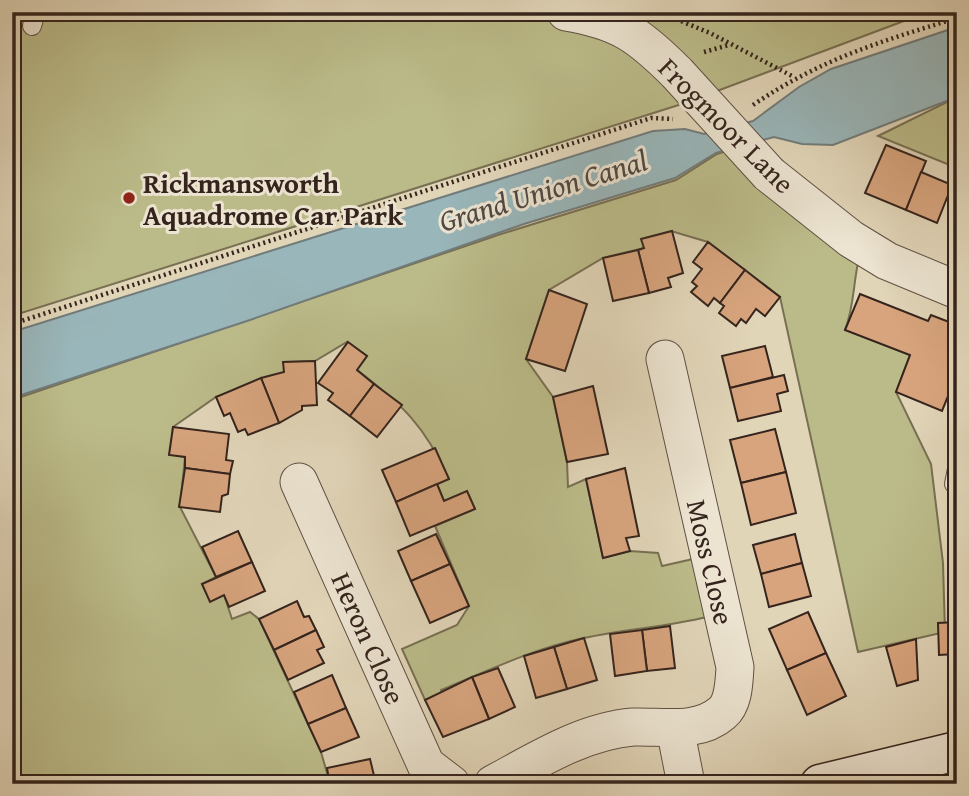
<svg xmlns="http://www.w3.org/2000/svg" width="969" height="796" viewBox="0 0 969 796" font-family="'Gentium Book Plus',serif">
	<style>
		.green { fill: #bbbb89; stroke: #787053; stroke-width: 2 }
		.water { fill: #99b6ba; stroke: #717c7b; stroke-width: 2 }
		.building { fill: #d7a47d; stroke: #35241d; stroke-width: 2 }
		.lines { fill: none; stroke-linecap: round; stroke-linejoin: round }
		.lane-casing { stroke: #605044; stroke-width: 20 }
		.street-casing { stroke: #605044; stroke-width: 39 }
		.secondary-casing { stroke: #35241d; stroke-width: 41 }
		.path { stroke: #35241d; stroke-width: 4.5; stroke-dasharray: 2 3.5; stroke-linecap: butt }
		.lane { stroke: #ece4d1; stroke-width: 18 }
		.street { stroke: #ece4d1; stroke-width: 37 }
		.secondary { stroke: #ece4d1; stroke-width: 38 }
		.street-bridge-casing { stroke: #605044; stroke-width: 39; stroke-linecap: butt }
		.street-bridge { stroke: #ece4d1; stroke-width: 37 }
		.poi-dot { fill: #8f2418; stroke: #ece4d1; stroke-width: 2.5 }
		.labels { text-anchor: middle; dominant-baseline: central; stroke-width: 6; stroke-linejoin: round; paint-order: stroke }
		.street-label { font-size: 28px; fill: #35241d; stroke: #ece4d1 }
		.poi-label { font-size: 28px; font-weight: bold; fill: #35241d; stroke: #ece4d1; text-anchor: start }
		.water-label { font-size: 30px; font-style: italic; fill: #4e4844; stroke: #ece4d1 }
	</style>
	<rect width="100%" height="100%" fill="#e1d5b8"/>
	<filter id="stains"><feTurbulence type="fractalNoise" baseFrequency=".00286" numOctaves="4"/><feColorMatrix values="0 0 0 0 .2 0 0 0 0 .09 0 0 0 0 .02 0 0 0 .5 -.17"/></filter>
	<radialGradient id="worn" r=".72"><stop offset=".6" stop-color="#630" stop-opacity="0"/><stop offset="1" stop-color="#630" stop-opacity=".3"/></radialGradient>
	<g class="green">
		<polygon points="12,12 928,12 685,103 12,316"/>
		<polygon points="957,97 957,168 878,136"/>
		<path d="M733 149 858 263C853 286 854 307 845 330L910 355 896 392 931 464 943 563 945 632 858 652 780 297 708 242 671 231 642 239 644 248 603 258 549 290 526 359 553 397 567 462 568 487 586 479 603 558 630 551 658 553 662 566 693 559 707 617C666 627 625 629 584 638 535 648 487 671 441 690L442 693 425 700 402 649 457 625 469 606 435 526 475 509 467 491 444 501 437 484 449 479C425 426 402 404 357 370L367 356 347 342 315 361 284 362V372L216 397 173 427 170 454 185 457 180 507 216 577 202 584 210 601 224 595 232 619 250 612 259 619 321 752 329 780 321 784H12V400L501 234 676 180 717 154Z"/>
	</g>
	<polygon class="water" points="957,27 957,97 833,145 802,144 774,137 716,153 675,178 524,224 247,321 12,398 12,332 653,131 685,129 704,134 753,121 799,87 831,69"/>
	<g class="building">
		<polygon points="886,145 926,161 906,210 865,193"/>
		<polygon points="921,172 952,185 937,223 906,210"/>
		<polygon points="672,231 683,273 668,278 671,287 649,293 638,250 644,248 641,239"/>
		<polygon points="708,242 745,270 720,303 714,298 708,306 691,292 697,286 692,282 702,269 693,262"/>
		<polygon points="638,250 649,293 613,301 603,258"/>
		<polygon points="745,270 780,297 765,316 756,309 746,323 741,319 736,326 719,313 724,306 720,303"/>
		<polygon points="549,290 587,304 565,371 526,359"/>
		<polygon points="860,294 928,321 931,315 957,325 957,374 942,411 896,392 910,355 845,330"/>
		<polygon points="348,342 367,356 357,370 374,384 350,416 328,400 333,393 318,383"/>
		<polygon points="765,346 773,377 730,388 722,356"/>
		<polygon points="315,361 317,405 302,406 302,410 279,423 261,378 284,372 283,362"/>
		<polygon points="784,375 788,391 777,394 781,411 738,421 730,388"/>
		<polygon points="261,378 279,423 248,435 245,429 238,432 230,413 224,416 216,397"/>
		<polygon points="374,384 402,405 377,437 350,416"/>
		<polygon points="593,386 608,454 567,462 553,397"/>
		<polygon points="173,427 229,434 226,460 233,461 230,474 185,468 185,457 169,455"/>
		<polygon points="775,429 786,472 741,483 730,440"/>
		<polygon points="435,448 449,479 396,502 382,470"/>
		<polygon points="185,468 230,474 228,494 222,496 220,512 179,507"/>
		<polygon points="625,468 639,536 626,538 630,551 603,558 586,479"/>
		<polygon points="786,472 796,513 751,525 741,483"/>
		<polygon points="437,484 444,501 467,491 475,509 410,536 396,502"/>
		<polygon points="238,531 252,562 216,577 202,547"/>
		<polygon points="436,534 450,564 411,581 398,551"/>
		<polygon points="795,534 802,563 761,574 753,545"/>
		<polygon points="252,562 265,591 229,607 224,595 210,602 202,584"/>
		<polygon points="802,563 811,596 769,607 761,574"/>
		<polygon points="450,564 469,606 430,623 411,581"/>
		<polygon points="297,601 304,617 309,616 316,630 274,650 259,619"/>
		<polygon points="808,612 826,653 787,670 769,629"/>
		<polygon points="957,622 957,654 939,655 938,623"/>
		<polygon points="670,626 675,668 647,671 642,630"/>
		<polygon points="316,630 324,647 317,650 324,663 288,680 274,650"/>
		<polygon points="642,630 647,671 615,676 610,634"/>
		<polygon points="584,638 597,680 567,689 554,647"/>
		<polygon points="916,639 918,680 897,686 886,647"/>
		<polygon points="554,647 567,689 536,698 524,656"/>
		<polygon points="826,653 846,696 807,715 787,670"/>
		<polygon points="498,668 515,707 489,719 472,677"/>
		<polygon points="332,675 346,708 308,724 294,692"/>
		<polygon points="472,677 489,719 443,737 425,700"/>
		<polygon points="346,708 359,737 321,752 308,724"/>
		<polygon points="370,759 376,784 321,784 329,780 327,768"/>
	</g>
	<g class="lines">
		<defs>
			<g id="lane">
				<polyline points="32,26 36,12"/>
				<polyline points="954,484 957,469"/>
			</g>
			<g id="street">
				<path d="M566 12C620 21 639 35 677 73"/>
				<polyline points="769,174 851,239 887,261 957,290"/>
				<polyline points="299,482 426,765 451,784"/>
				<polyline points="675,728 686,784"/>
				<path d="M493 784C536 761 583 731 633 727 662 726 698 734 722 713 734 703 734 682 735 667L665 359"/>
			</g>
			<polyline id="secondary" points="820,784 957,751"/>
		</defs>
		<use href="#lane" class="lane-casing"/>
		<use href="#street" class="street-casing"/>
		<use href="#secondary" class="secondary-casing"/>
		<g class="path">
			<polyline points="666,15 710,33 794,77"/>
			<polyline points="704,52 729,45"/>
			<path d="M753 105C821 59 879 42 957 18"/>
			<polyline points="12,324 651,118 673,119"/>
		</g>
		<use href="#lane" class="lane"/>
		<use href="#street" class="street"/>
		<use href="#secondary" class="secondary"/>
		<defs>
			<polyline id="street-bridge" points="677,73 769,174"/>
		</defs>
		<use href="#street-bridge" class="street-bridge-casing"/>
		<use href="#street-bridge" class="street-bridge"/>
	</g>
	<circle class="poi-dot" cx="129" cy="198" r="7"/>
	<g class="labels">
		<g class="street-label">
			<text transform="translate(727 125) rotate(45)">Frogmoor Lane</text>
			<text transform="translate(711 562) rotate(77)">Moss Close</text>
			<text transform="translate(369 638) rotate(66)">Heron Close</text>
		</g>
		<g class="poi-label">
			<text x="143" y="182">Rickmansworth<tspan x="143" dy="32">Aquadrome Car Park</tspan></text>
		</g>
		<g class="water-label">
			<text transform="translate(543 190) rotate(-17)">Grand Union Canal</text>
		</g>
	</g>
	<rect width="969" height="796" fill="none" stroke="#e1d5b8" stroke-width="42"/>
	<rect x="14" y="14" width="941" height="768" fill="none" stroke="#35241d" stroke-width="3.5"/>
	<rect x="21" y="21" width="927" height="754" fill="none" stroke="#35241d" stroke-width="2"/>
	<rect width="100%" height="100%" filter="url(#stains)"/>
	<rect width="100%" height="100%" fill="url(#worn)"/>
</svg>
